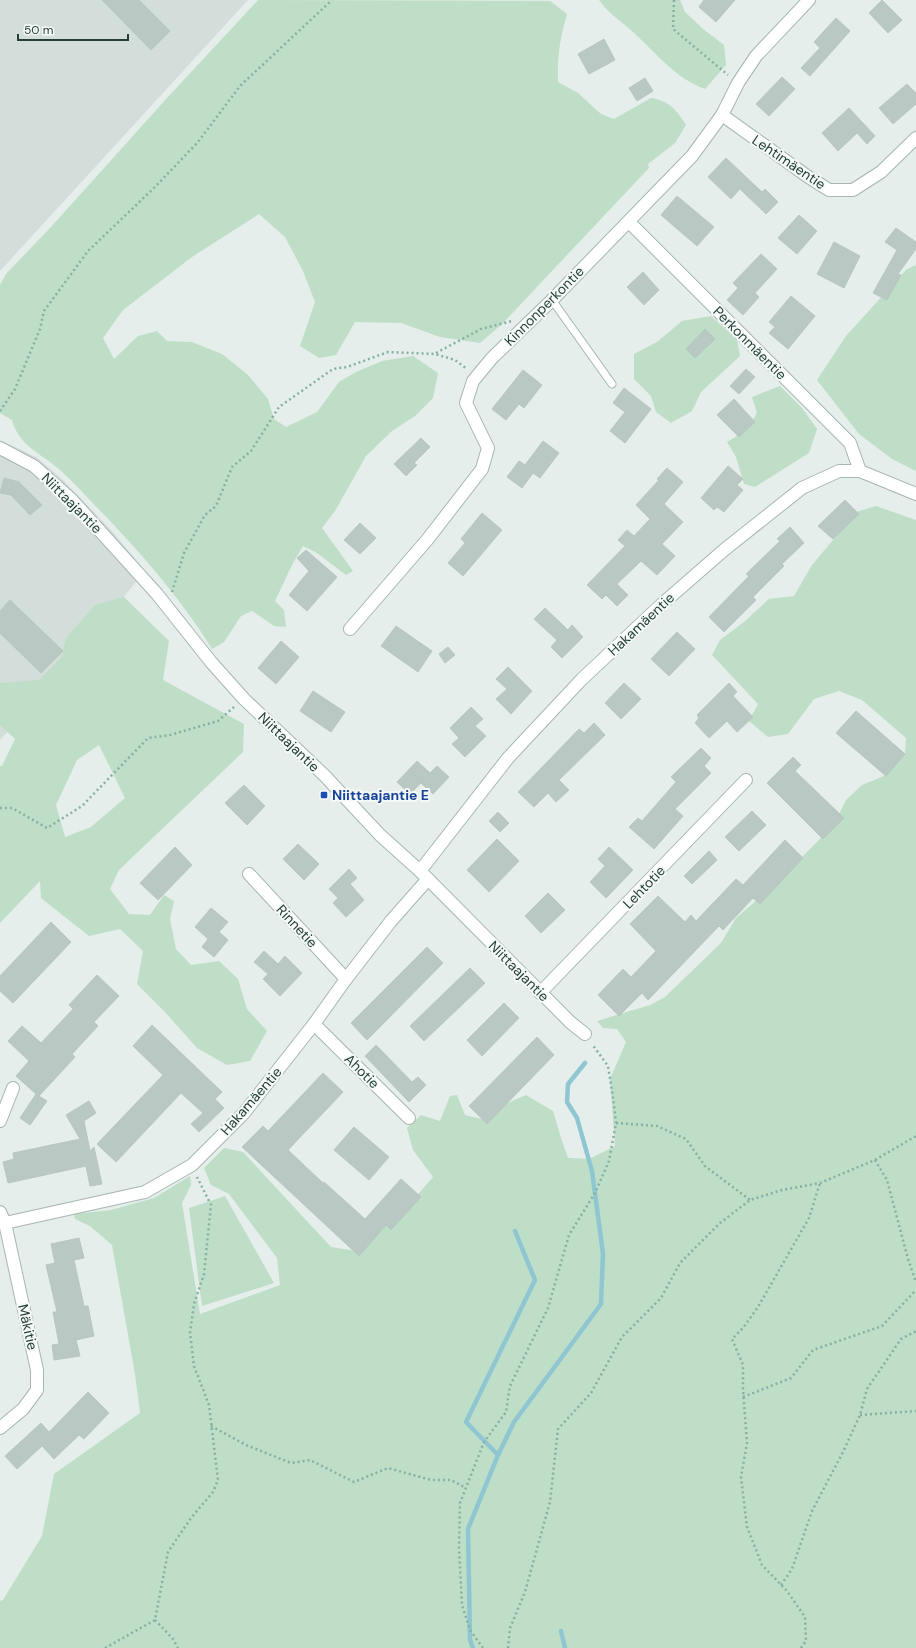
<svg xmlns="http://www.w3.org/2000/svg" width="916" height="1648" viewBox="0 0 916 1648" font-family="'DM Sans',sans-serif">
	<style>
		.built { fill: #d3ddd9 }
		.green { fill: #bedec7; fill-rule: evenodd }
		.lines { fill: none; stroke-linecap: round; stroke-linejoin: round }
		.stream { stroke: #8fc6d1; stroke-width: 4.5 }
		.building { fill: #bac8c3; stroke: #b7c7c1 }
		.lane-casing { stroke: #a7b6b1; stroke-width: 9 }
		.street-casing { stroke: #a7b6b1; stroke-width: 14 }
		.path { stroke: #86b0a3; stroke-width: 2.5; stroke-dasharray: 2 3; stroke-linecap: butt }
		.lane { stroke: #fff; stroke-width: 7 }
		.street { stroke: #fff; stroke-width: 12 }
		.transit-dot { fill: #1a4fb4; stroke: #f5faf8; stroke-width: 1.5 }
		.labels { text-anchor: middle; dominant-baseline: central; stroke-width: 4; stroke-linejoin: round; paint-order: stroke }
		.street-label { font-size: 14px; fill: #243f38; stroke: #f5faf8 }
		.transit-label { font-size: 14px; font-weight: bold; fill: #164399; stroke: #f5faf8; text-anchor: start }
	</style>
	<rect width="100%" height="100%" fill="#e5eeea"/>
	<g class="built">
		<polygon points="0,0 248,0 0,271"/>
		<polygon points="0,440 36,457 61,478 112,531 145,571 48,689 0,740"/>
	</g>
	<g class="green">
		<path d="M258 0 550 1 567 14C560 38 557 57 558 82L578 93 601 114 614 119 651 98C669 101 676 109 686 125L675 143 648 164 649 168 502 324 480 343 440 337 401 323 355 322 336 355 319 358 300 346 315 302 303 271 285 237 259 214 192 257 123 310 103 338 114 359 138 336 157 331 167 341 192 342 222 354 248 375 268 399 274 419 286 427 317 412 339 382 356 372 382 361 413 356 438 373 433 398 415 416 392 431 366 456 335 511 322 528 353 571 346 575 317 553 303 546 293 563 275 601 284 610 286 627 274 626 252 611 241 616 224 642 212 649C177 592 132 543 85 495 76 485 65 474 54 465 37 452 18 443 12 420L0 413V285L6 274 51 227 167 98Z"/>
		<path d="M599 0H680L685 12 703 29 724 45 726 65 705 89C675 78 656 53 633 32 620 20 610 15 599 0Z"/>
		<polygon points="916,265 916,471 892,459 859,434 817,380 846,336 906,270"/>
		<polygon points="711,316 737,340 740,356 701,392 692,411 671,423 656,412 651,396 634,379 634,354 657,342 682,321"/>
		<polygon points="780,386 802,408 817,429 809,453 755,487 744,484 736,457 727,442 747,430 757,413 752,397"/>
		<polygon points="876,506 916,520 916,1648 0,1648 0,1601 3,1600 42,1536 54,1474 140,1413 135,1374 112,1245 90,1226 75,1219 74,1214 111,1210 154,1198 190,1176 191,1185 182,1203 200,1314 280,1285 277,1258 229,1194 211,1185 204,1168 224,1148 243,1152 331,1247 362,1252 377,1230 400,1215 433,1177 413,1150 407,1128 421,1115 440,1121 450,1096 457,1095 465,1115 482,1119 501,1106 526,1095 553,1111 561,1138 568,1158 589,1159 615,1146 610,1079 626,1042 617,1029 603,1028 597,1021 650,1005 665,997 721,943 736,918 770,889 834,825 846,800 862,785 884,776 905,753 906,738 862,700 839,691 814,699 788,734 768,737 749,721 758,704 712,655 720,640 744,622 769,599 794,596 812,565 833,540 853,513"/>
		<path d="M124 597 169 641 163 680 244 724 243 752 119 870 110 889 129 914 150 915 164 895 174 901 170 919 176 949 191 965 219 961 238 979 247 1009 267 1031 250 1061 227 1065 197 1048 164 1011 137 984 143 951 120 929 89 936 41 898 40 881 0 923V766H2L15 739 0 725V683L39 680 62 657 66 638 95 605ZM99 745 125 798 91 827 65 837 56 805 77 760Z"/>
		<polygon points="225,1196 274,1283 202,1306 189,1208"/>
	</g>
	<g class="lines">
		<g class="stream">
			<polyline points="498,1455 466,1422 535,1280 515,1231"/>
			<polyline points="561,1631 565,1648"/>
			<polyline points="473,1648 470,1640 468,1529 498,1455 514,1422 601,1304 603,1254 592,1171 577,1118 567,1102 568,1084 585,1063"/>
		</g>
	</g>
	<g class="building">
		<polygon points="102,0 139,0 170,31 151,50"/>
		<polygon points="704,0 735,0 716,22 699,7"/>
		<polygon points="882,0 902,20 888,33 869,13"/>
		<polygon points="836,18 850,31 810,76 801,68 820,48 814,42"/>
		<polygon points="604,39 615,60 589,74 578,54"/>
		<polygon points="782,77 795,89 769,116 756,104"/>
		<polygon points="645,78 653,91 637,101 629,88"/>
		<polygon points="907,84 916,93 916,104 893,124 879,108"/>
		<polygon points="849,108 875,136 867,144 857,133 838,151 822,133"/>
		<polygon points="726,158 762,192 765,189 778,202 766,214 740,189 731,199 708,177"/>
		<polygon points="677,196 714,227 697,246 661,215"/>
		<polygon points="799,215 817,231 797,254 778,238"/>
		<polygon points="896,228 916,242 916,249 898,274 901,275 887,300 873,293 897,250 885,242"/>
		<polygon points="834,242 860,256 844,288 817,274"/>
		<polygon points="761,254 777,269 755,293 759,297 743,315 727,300 738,288 733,283"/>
		<polygon points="643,272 659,290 644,305 627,287"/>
		<polygon points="791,296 815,316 788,349 769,333 775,327 769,322"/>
		<polygon points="705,329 715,339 695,358 686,349"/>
		<polygon points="746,369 755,377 739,394 730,386"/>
		<polygon points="523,370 542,385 524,408 519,404 506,420 492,409"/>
		<polygon points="624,388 651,409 625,443 610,431 625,412 613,403"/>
		<polygon points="734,399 755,422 739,437 717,415"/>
		<polygon points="421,438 430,447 414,463 417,465 406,476 394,464"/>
		<polygon points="543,441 559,453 540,478 533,473 522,488 507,477 519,461 525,465"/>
		<polygon points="728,466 743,479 737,485 743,490 724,512 717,507 714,510 701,498"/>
		<polygon points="667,468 683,482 664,504 683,522 662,544 675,556 657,575 641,561 617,584 628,595 617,606 606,595 602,599 587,585 625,546 618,540 627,530 634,536 650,519 636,505 659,480 657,479"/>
		<polygon points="4,478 19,482 42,505 30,515 11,495 0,493"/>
		<polygon points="845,500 859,514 833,539 818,526"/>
		<polygon points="482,513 502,530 463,576 448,563 465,543 461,539"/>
		<polygon points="360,523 376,538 360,554 344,540"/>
		<polygon points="790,527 804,543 782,564 784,566 753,597 756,600 724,632 709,617 749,576 746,574 780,541 777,539"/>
		<polygon points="306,550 337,577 307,611 289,595 309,571 297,558"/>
		<polygon points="10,600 63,651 41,673 0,633 0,611"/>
		<polygon points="545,608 568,630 572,625 583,637 562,658 551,647 557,640 534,619"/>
		<polygon points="396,626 432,651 418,672 381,646"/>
		<polygon points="677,632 695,649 669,676 651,659"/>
		<polygon points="281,641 299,657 276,684 258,668"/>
		<polygon points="448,647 455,655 445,663 439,654"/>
		<polygon points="508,667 532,691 511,714 496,699 507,689 496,679"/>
		<polygon points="624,683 641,699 621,719 605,703"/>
		<polygon points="729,683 737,692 733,696 753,717 737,732 727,721 709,738 695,723 699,718 697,715"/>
		<polygon points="313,691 345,712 331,732 300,711"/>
		<polygon points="471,707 483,719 475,726 486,736 465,757 452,744 459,738 450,728"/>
		<polygon points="856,711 905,754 886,776 836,733"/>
		<polygon points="594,723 605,735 559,780 569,790 556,802 548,793 534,807 518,792 579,729 584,733"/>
		<polygon points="701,748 711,758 704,766 711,773 675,809 683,816 654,849 629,827 638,818 642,821 676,782 671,777"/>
		<polygon points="793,757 801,765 795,771 844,818 823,839 767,783"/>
		<polygon points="417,761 430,773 437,766 449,777 433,794 421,783 410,794 397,782"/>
		<polygon points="244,785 265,806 247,825 225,803"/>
		<polygon points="752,811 766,825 739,851 725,837"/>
		<polygon points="498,812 509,823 500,832 489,821"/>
		<polygon points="497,839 519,861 489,892 467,870"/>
		<polygon points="785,840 803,858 760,904 753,898 723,930 719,926 648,1000 642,993 619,1016 598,995 623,969 631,977 656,951 630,924 658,896 685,922 691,915 696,921 736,879 743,885"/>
		<polygon points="298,844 319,864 304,880 283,859"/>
		<polygon points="175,847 192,865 158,900 140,883"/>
		<polygon points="609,847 633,870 606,898 590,882 605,866 598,859"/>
		<polygon points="709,851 717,860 692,884 684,876"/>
		<polygon points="349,869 357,878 350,884 364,900 346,917 333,903 338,898 329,889"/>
		<polygon points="548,893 565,910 541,933 525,916"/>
		<polygon points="211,908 228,922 219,932 228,940 214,957 202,947 208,939 195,927"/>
		<polygon points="51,922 71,942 13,1003 0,991 0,976"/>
		<polygon points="427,947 443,963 367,1040 351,1023"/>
		<polygon points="264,951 278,964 285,956 302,973 280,996 263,979 268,974 254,962"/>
		<polygon points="470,968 485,983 424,1041 410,1026"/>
		<polygon points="97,975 119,996 94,1022 98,1026 72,1054 75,1057 39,1096 47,1101 30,1125 20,1118 36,1094 16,1076 29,1061 8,1041 22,1026 41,1043 73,1009 69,1005"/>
		<polygon points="504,1003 519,1018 482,1056 467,1040"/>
		<polygon points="152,1025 222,1092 215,1099 224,1108 199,1132 191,1124 203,1113 181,1093 116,1162 97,1144 163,1075 133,1046"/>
		<polygon points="537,1037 554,1055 487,1124 469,1106"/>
		<polygon points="376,1045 412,1082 418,1077 426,1085 409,1102 365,1056"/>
		<polygon points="323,1073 343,1092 288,1150 323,1183 324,1182 365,1219 401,1179 421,1197 391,1230 386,1225 359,1256 242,1147 263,1126 268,1131"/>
		<polygon points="89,1101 96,1113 84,1121 90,1151 94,1147 102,1184 90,1186 86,1166 8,1183 3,1162 14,1159 13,1153 80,1139 66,1115"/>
		<polygon points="354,1127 389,1157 369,1180 334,1150"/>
		<polygon points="79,1238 84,1258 74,1260 84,1306 88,1306 94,1336 76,1340 80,1356 54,1360 52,1345 59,1344 53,1312 57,1312 46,1265 55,1263 51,1244"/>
		<polygon points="88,1392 109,1413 84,1439 79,1435 54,1459 42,1446 17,1469 5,1456 41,1423 49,1432"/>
	</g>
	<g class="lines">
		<defs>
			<polyline id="lane" points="552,300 612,384"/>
			<g id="street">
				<polyline points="722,115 807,176 829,190 853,190 881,172 916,138"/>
				<polyline points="629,222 850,443 860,471"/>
				<polyline points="0,448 34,466 72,500 157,594 211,662 244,699 325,776 380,835 420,871 570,1022 585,1034"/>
				<polyline points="350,629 427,540 482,469 488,448 466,403 473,381 492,358 552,300 692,156 722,115 738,83 756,56 809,0"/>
				<polyline points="420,871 508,758 582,679 662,604 724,550 802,488 839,471 860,471 916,494"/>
				<polyline points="249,874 346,979"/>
				<polyline points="540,993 746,780"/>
				<polyline points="314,1024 409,1118"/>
				<polyline points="0,1121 13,1088"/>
				<polyline points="0,1212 5,1223 37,1370 37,1390 23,1409 0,1428"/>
				<polyline points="5,1223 145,1192 192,1165 244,1113 314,1024 346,979 391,921 428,879"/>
			</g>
		</defs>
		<use href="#lane" class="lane-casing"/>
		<use href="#street" class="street-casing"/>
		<g class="path">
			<polyline points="674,0 673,29 728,75"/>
			<polyline points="436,353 481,329 512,321"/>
			<polyline points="0,411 15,389 40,329 44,311 88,251 155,187 198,142 240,86 332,0"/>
			<polyline points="172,592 184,553 205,515 216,506 232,467 251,451 279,407 333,369 347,367 388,352 435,354 455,360 467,369"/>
			<polyline points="0,808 12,808 47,828 82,806 148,738 170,735 218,721 234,707"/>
			<polyline points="616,1123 657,1126 686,1139 705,1166 750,1200"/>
			<polyline points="875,1160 887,1180 908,1259 916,1282"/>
			<polyline points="743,1397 791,1378 813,1350 882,1326 916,1290"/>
			<polyline points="860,1415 916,1411"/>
			<polyline points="211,1426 246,1445 291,1463 310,1460 354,1482 388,1468 431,1480 451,1480 466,1488"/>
			<polyline points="781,1585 792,1569 812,1511 843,1452 860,1415 867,1389 901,1339 916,1331"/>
			<polyline points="155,1620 173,1639 178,1648"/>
			<polyline points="105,1648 155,1620 168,1552 191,1518 213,1492 218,1480 209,1405 194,1366 190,1333 194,1304 204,1274 211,1205 197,1177"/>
			<polyline points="483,1648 470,1630 462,1605 459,1548 460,1503 484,1442 506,1412 510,1386 548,1308 569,1235 595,1193 609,1161 616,1123 614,1104 608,1066 592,1044"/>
			<polyline points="508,1648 510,1628 525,1592 550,1502 558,1429 591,1393 622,1337 661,1298 680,1263 720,1223 750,1200 782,1190 820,1183 875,1160 916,1136"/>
			<polyline points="801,1648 806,1641 805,1617 787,1591 762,1565 747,1527 741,1477 747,1443 743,1390 743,1365 732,1339 743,1328 758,1307 809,1218 820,1183"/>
		</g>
		<use href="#lane" class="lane"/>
		<use href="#street" class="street"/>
	</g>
	<rect class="transit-dot" x="320" y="791" width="8" height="8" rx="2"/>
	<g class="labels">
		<g class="street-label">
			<text transform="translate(789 162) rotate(34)">Lehtimäentie</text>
			<text transform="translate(544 306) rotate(-45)">Kinnonperkontie</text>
			<text transform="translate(750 343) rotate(45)">Perkonmäentie</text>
			<text transform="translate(72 503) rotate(45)">Niittaajantie</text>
			<text transform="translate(641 624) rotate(-43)">Hakamäentie</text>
			<text transform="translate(289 742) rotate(44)">Niittaajantie</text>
			<text transform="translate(644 887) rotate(-46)">Lehtotie</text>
			<text transform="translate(297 926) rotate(47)">Rinnetie</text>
			<text transform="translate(519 971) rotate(45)">Niittaajantie</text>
			<text transform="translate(362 1071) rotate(45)">Ahotie</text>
			<text transform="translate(251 1101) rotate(-49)">Hakamäentie</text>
			<text transform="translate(28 1327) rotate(77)">Mäkitie</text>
		</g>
		<g class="transit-label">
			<text x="332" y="795">Niittaajantie E</text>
		</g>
	</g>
	<path d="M18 34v6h110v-6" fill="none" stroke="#243f38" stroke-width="2"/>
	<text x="24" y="34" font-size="12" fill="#243f38" stroke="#f5faf8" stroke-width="3" paint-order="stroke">50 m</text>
</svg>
